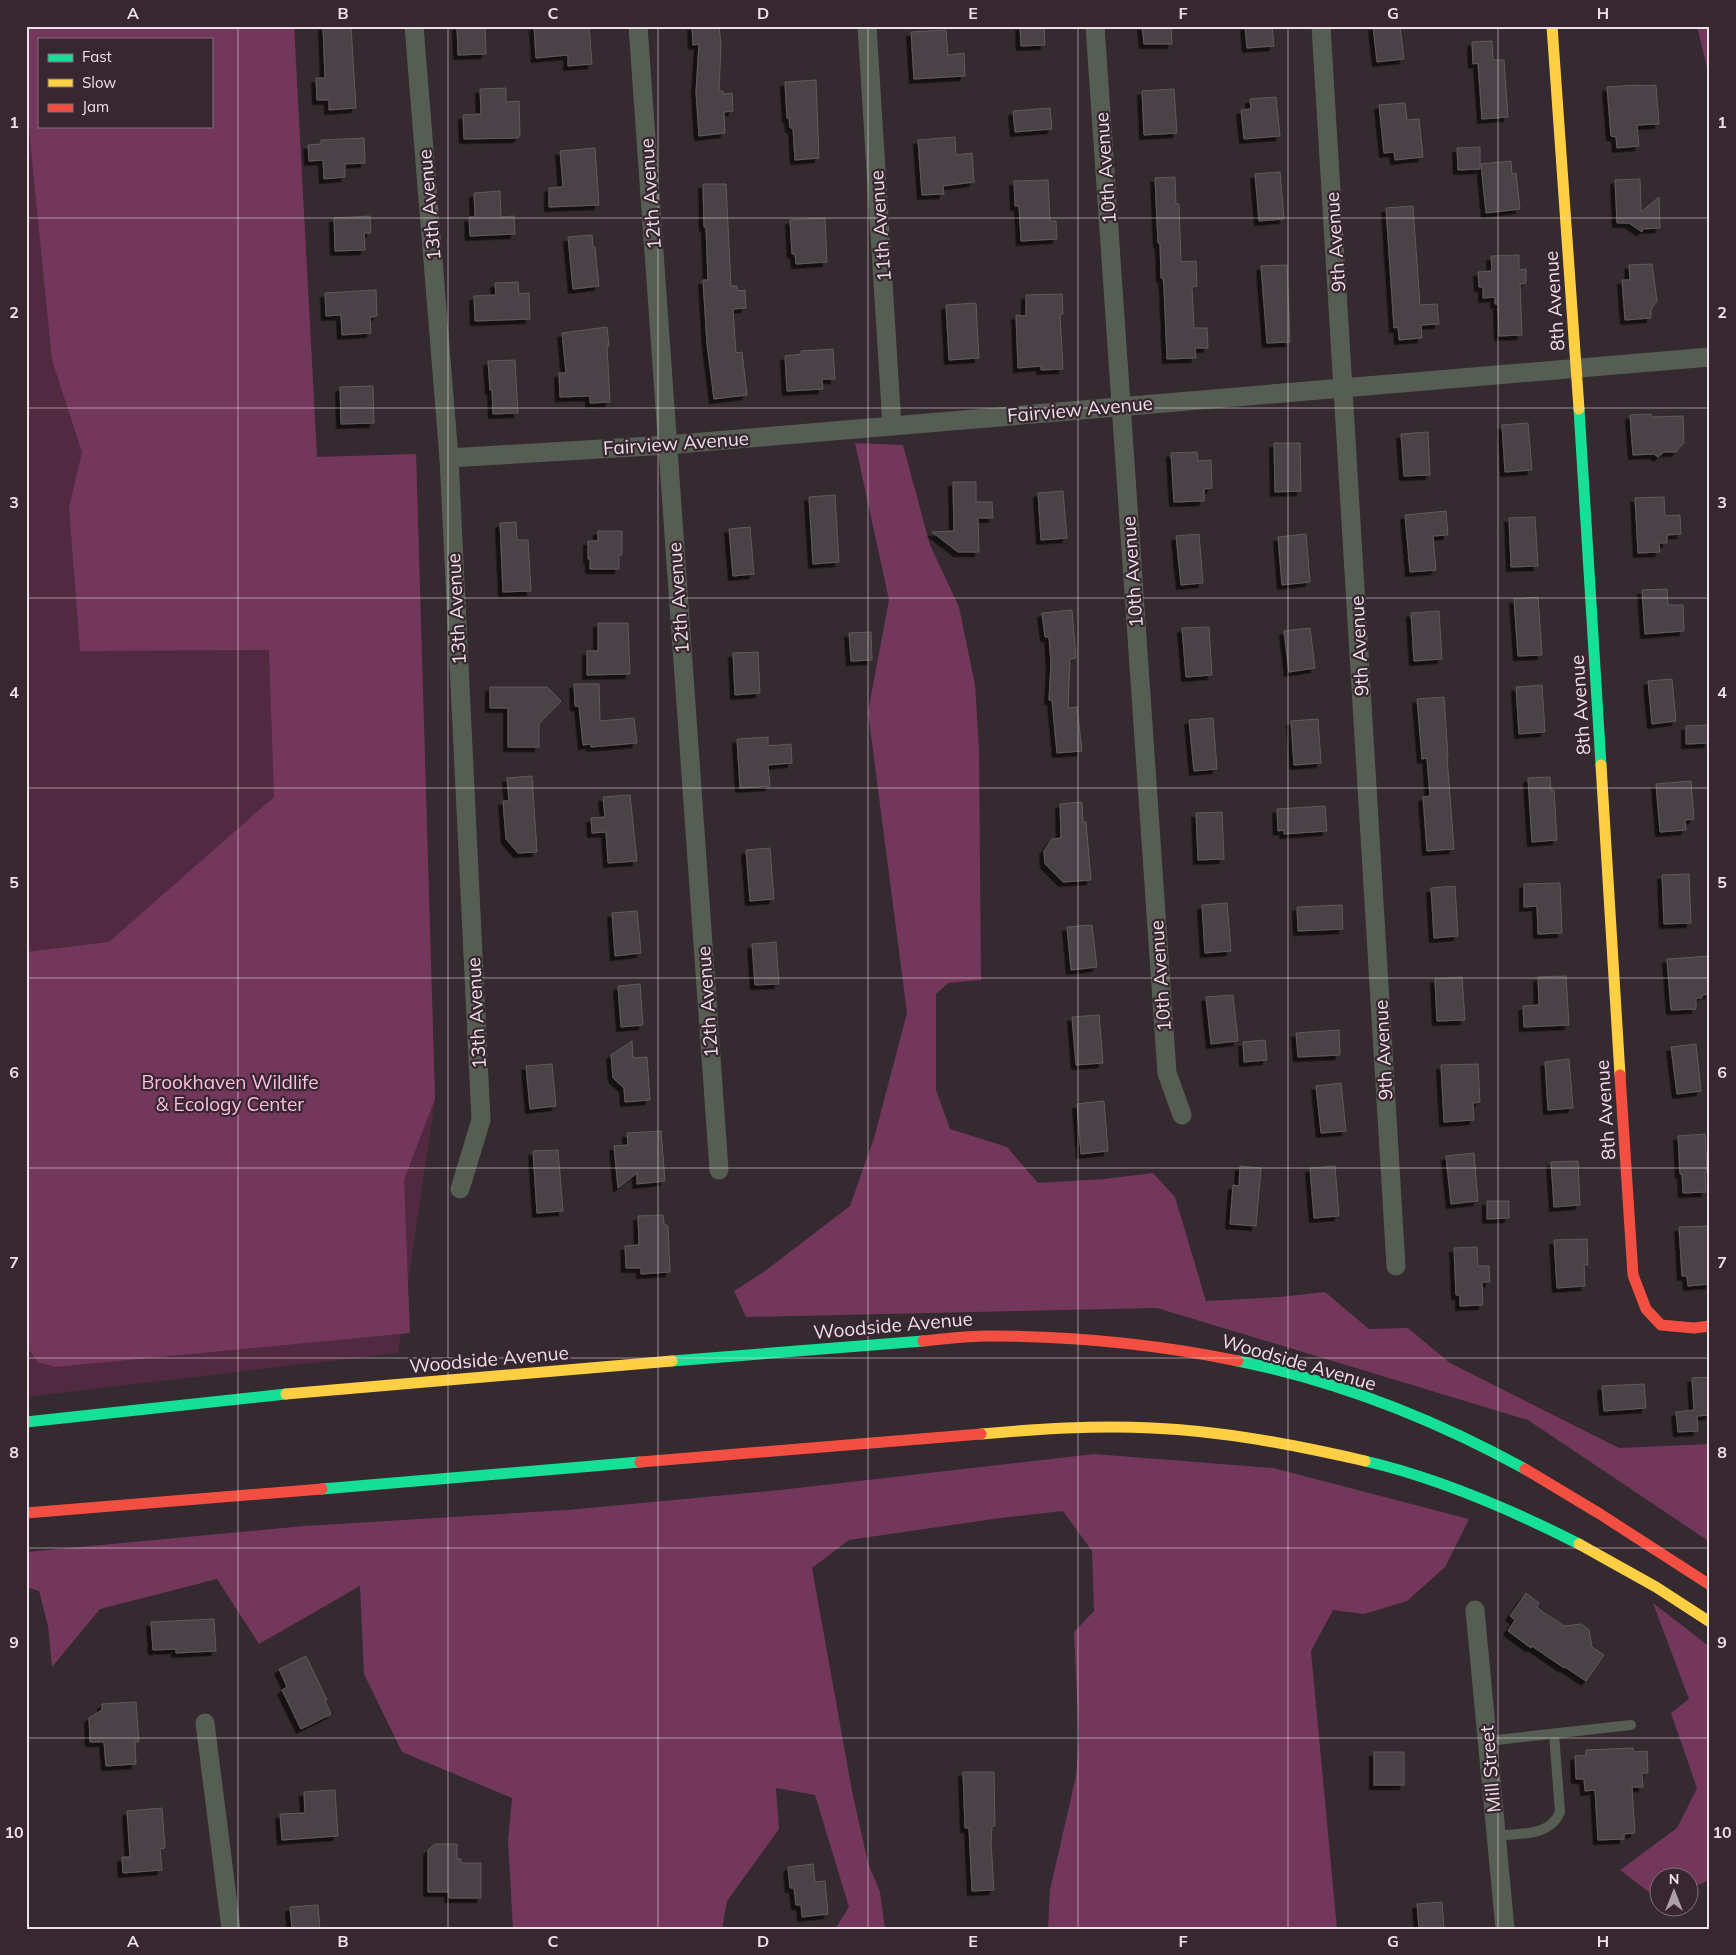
<svg xmlns="http://www.w3.org/2000/svg" width="1736" height="1955" viewBox="0 0 1736 1955" font-family="Mulish,sans-serif">
	<style>
		.green { fill: #512940; fill-rule: evenodd }
		.forest { fill: #74375c; fill-rule: evenodd }
		.building { fill: #4a4246; stroke: #62595e; filter: url(#shadow) }
		.lines { fill: none; stroke-linecap: round; stroke-linejoin: round }
		.lane { stroke: #565e54; stroke-width: 10 }
		.street { stroke: #565e54; stroke-width: 19 }
		.fast { stroke: #16e098; stroke-width: 11 }
		.slow { stroke: #ffcf43; stroke-width: 11 }
		.jam { stroke: #f24e42; stroke-width: 11 }
		.grid { fill: none; stroke: #ede1e7; stroke-width: 1; stroke-opacity: 0.55 }
		.labels { text-anchor: middle; dominant-baseline: central; stroke-width: 4.5; stroke-linejoin: round; paint-order: stroke }
		.street-label { font-size: 19px; fill: #ede1e7; stroke: #382630 }
		.park-label { font-size: 19px; fill: #fdbfe1; stroke: #382630 }
		.neatline { fill: none; stroke: #ede1e7; stroke-width: 2 }
		.grid-label { font-size: 16px; text-anchor: middle; font-weight: bold; fill: #ede1e7 }
	</style>
	<defs>
		<filter id="shadow"><feDropShadow dx="-4.5" dy="4.5" stdDeviation="0" flood-color="#0009"/></filter>
	</defs>
	<rect width="100%" height="100%" fill="#342a2f"/>
	<path class="green" d="M26 26H294L317 457 416 454 435 1099 398 1353 26 1397ZM39 39H211V126H39Z"/>
	<g class="forest">
		<path d="M26 26H294L317 457 416 454 435 1099 404 1180 410 1333 55 1367 38 1362 26 1346V952L109 942 274 797 269 650 80 651 69 507 82 452 52 360 26 99ZM39 39H211V126H39Z"/>
		<polygon points="1697,26 1710,26 1710,80"/>
		<polygon points="855,443 903,445 930,545 959,607 975,685 979,750 981,980 948,983 936,994 936,1090 950,1129 1007,1147 1038,1183 1104,1179 1153,1173 1175,1197 1206,1301 1279,1297 1325,1292 1369,1329 1408,1328 1450,1363 1619,1448 1710,1444 1710,1542 1528,1420 1157,1308 746,1317 734,1291 765,1271 850,1206 874,1138 907,1013 868,712 889,600"/>
		<polygon points="1094,1454 1273,1468 1469,1519 1445,1567 1407,1601 1364,1614 1333,1610 1311,1651 1337,1929 1048,1929 1050,1890 1076,1776 1079,1739 1074,1632 1094,1611 1092,1551 1063,1511 1000,1518 849,1540 812,1568 852,1791 868,1863 880,1892 885,1929 835,1929 849,1907 815,1795 776,1788 779,1829 727,1901 722,1929 513,1929 508,1841 512,1798 402,1752 364,1674 360,1586 259,1644 217,1579 100,1609 52,1667 48,1626 39,1591 26,1587 26,1552 304,1526 567,1510 780,1490"/>
		<polygon points="1653,1603 1710,1647 1710,1879 1701,1884 1689,1887 1688,1878 1658,1878 1658,1894 1653,1895 1620,1870 1677,1828 1697,1788 1671,1713 1689,1699"/>
	</g>
	<g class="building">
		<polygon points="323,26 351,26 356,108 329,110 329,100 317,100 316,78 325,78"/>
		<polygon points="457,26 485,26 486,54 458,55"/>
		<polygon points="534,26 589,26 592,64 568,66 568,55 536,58"/>
		<polygon points="692,26 719,26 721,45 719,91 723,91 723,94 732,93 733,111 724,112 725,133 699,136 696,92 699,44 693,45"/>
		<polygon points="1020,26 1044,26 1045,45 1021,46"/>
		<polygon points="1142,26 1171,26 1172,44 1144,44"/>
		<polygon points="1245,26 1272,26 1274,46 1247,48"/>
		<polygon points="1373,26 1400,26 1404,59 1377,62"/>
		<polygon points="946,30 948,55 964,53 965,76 914,79 911,32"/>
		<polygon points="1492,41 1493,60 1504,60 1508,117 1482,119 1478,63 1473,64 1472,42"/>
		<polygon points="816,80 819,158 795,160 793,128 790,128 789,118 787,118 785,82"/>
		<polygon points="1639,85 1639,86 1656,85 1659,124 1637,125 1639,146 1617,148 1616,137 1611,136 1607,87"/>
		<polygon points="506,88 506,102 519,101 520,136 518,136 518,138 464,139 463,115 481,114 480,89"/>
		<polygon points="1174,89 1177,133 1144,135 1142,91"/>
		<polygon points="1276,97 1280,136 1244,139 1241,110 1251,109 1250,99"/>
		<polygon points="1405,103 1407,120 1419,119 1423,157 1395,160 1394,152 1384,153 1379,105"/>
		<polygon points="1050,108 1052,129 1015,132 1013,111"/>
		<polygon points="955,137 956,155 972,153 974,182 943,186 944,194 922,195 918,140"/>
		<polygon points="364,138 365,163 345,164 345,177 324,179 323,160 309,161 308,145 321,144 321,140"/>
		<polygon points="1480,147 1480,169 1458,170 1457,148"/>
		<polygon points="595,148 599,205 549,207 549,188 563,187 560,151"/>
		<polygon points="1511,161 1512,174 1516,173 1520,209 1486,213 1481,164"/>
		<polygon points="1280,172 1284,219 1259,221 1255,174"/>
		<polygon points="1175,177 1176,204 1179,204 1181,262 1196,261 1197,286 1192,287 1194,328 1207,328 1208,348 1195,348 1196,358 1167,359 1164,287 1163,278 1161,278 1160,243 1158,243 1155,178"/>
		<polygon points="1640,179 1641,212 1659,197 1660,228 1642,229 1642,232 1629,223 1617,223 1615,180"/>
		<polygon points="1048,180 1050,221 1056,221 1057,239 1021,241 1019,206 1015,206 1014,181"/>
		<polygon points="703,184 726,184 731,286 737,286 738,291 745,290 746,308 733,309 736,353 742,352 747,395 714,399 707,344 703,280 708,280 706,227 704,227"/>
		<polygon points="500,191 501,217 514,216 515,234 470,236 469,217 475,217 474,193"/>
		<polygon points="1413,206 1420,305 1437,304 1439,324 1421,325 1422,338 1399,340 1398,327 1394,328 1386,208"/>
		<polygon points="370,216 371,233 364,233 365,250 335,251 334,218"/>
		<polygon points="825,218 827,262 796,264 795,254 792,254 790,220"/>
		<polygon points="592,235 593,247 595,247 599,286 573,289 568,237"/>
		<polygon points="1519,255 1519,270 1526,269 1526,283 1520,284 1522,335 1499,336 1498,304 1495,304 1495,297 1483,298 1483,287 1479,287 1478,272 1492,271 1491,256"/>
		<polygon points="1652,264 1657,301 1651,309 1651,318 1625,320 1622,280 1630,280 1629,265"/>
		<polygon points="1287,265 1290,342 1267,343 1261,266"/>
		<polygon points="518,282 519,294 529,293 530,319 475,321 474,296 496,295 495,283"/>
		<polygon points="376,290 377,316 370,317 371,333 342,335 341,315 326,316 325,293"/>
		<polygon points="1062,294 1063,314 1060,314 1063,369 1041,370 1041,366 1018,368 1016,315 1026,316 1026,295"/>
		<polygon points="976,303 979,358 949,360 946,305"/>
		<polygon points="607,327 609,346 607,346 610,402 590,403 590,396 560,397 559,373 566,373 562,333"/>
		<polygon points="833,349 835,379 822,379 823,389 787,391 785,356 802,354 801,351"/>
		<polygon points="515,360 518,413 493,414 492,390 490,390 488,361"/>
		<polygon points="373,386 374,423 341,424 340,387"/>
		<polygon points="1651,414 1652,417 1683,416 1684,442 1676,452 1664,452 1658,457 1654,454 1633,455 1630,415"/>
		<polygon points="1528,423 1532,470 1505,472 1502,425"/>
		<polygon points="1428,432 1430,475 1404,476 1401,434"/>
		<polygon points="1274,443 1300,443 1301,491 1275,492"/>
		<polygon points="1197,452 1198,461 1211,460 1212,488 1204,489 1204,501 1174,502 1171,453"/>
		<polygon points="953,482 976,482 976,502 992,502 993,518 978,518 979,552 958,552 932,532 954,531"/>
		<polygon points="1063,491 1067,538 1041,540 1038,493"/>
		<polygon points="835,495 839,562 813,564 809,497"/>
		<polygon points="1664,497 1665,516 1680,515 1681,534 1667,535 1667,543 1659,543 1660,552 1638,553 1635,498"/>
		<polygon points="1446,511 1448,535 1433,536 1436,570 1410,572 1405,515"/>
		<polygon points="1535,517 1538,566 1511,567 1509,518"/>
		<polygon points="516,522 517,540 528,540 531,591 503,592 500,523"/>
		<polygon points="750,527 754,574 733,576 729,529"/>
		<polygon points="598,531 622,531 622,555 619,555 619,569 590,569 590,559 588,559 588,541 598,541"/>
		<polygon points="1199,534 1203,583 1181,585 1176,536"/>
		<polygon points="1306,534 1310,582 1282,585 1278,537"/>
		<polygon points="1667,589 1668,605 1683,605 1684,631 1645,634 1642,590"/>
		<polygon points="1538,597 1542,655 1518,656 1514,599"/>
		<polygon points="1072,610 1076,658 1070,659 1068,708 1077,707 1082,751 1057,753 1052,700 1049,700 1051,663 1049,637 1045,637 1042,613"/>
		<polygon points="1439,611 1442,659 1414,661 1411,613"/>
		<polygon points="598,623 628,623 630,674 587,675 587,651 598,651"/>
		<polygon points="1209,627 1212,675 1186,677 1182,628"/>
		<polygon points="1310,628 1315,668 1289,672 1284,631"/>
		<polygon points="871,632 872,660 851,661 849,633"/>
		<polygon points="758,652 760,693 735,695 733,653"/>
		<polygon points="1672,679 1676,721 1652,724 1648,681"/>
		<polygon points="574,684 599,684 600,721 634,718 637,743 591,747 591,744 583,745 579,706 575,706"/>
		<polygon points="1542,685 1545,732 1519,734 1516,687"/>
		<polygon points="490,687 547,687 561,701 539,724 539,747 508,747 508,708 490,708"/>
		<polygon points="1444,697 1448,757 1447,757 1454,849 1427,851 1423,797 1430,796 1427,758 1422,759 1417,699"/>
		<polygon points="1213,718 1217,769 1194,771 1189,720"/>
		<polygon points="1318,719 1321,763 1294,765 1291,721"/>
		<polygon points="1708,725 1709,743 1686,744 1686,726"/>
		<polygon points="768,737 768,746 791,744 792,763 768,765 770,786 740,788 737,739"/>
		<polygon points="532,776 537,852 518,853 506,839 503,801 509,801 507,778"/>
		<polygon points="1550,777 1551,790 1554,790 1557,840 1532,842 1528,778"/>
		<polygon points="1691,781 1694,819 1685,820 1686,830 1660,832 1656,784"/>
		<polygon points="630,795 637,861 608,863 606,832 592,833 591,818 605,817 603,797"/>
		<polygon points="1082,802 1083,822 1086,822 1091,880 1063,882 1045,864 1044,851 1052,839 1061,838 1060,804"/>
		<polygon points="1325,806 1327,831 1284,834 1284,830 1278,831 1277,809"/>
		<polygon points="1222,812 1224,859 1198,860 1196,813"/>
		<polygon points="770,848 774,899 750,901 746,850"/>
		<polygon points="1689,874 1691,923 1664,924 1662,875"/>
		<polygon points="1560,883 1562,933 1538,934 1537,906 1524,907 1524,884"/>
		<polygon points="1455,886 1458,936 1434,938 1431,888"/>
		<polygon points="1227,903 1231,951 1205,953 1202,905"/>
		<polygon points="1342,905 1343,929 1298,931 1297,907"/>
		<polygon points="637,911 641,953 615,956 612,913"/>
		<polygon points="1092,925 1097,967 1071,970 1067,927"/>
		<polygon points="776,942 779,984 755,985 752,944"/>
		<polygon points="1710,956 1710,994 1702,995 1702,998 1696,998 1696,1009 1671,1010 1667,959"/>
		<polygon points="1566,976 1569,1025 1524,1027 1523,1006 1539,1005 1538,977"/>
		<polygon points="1462,977 1465,1020 1437,1021 1435,979"/>
		<polygon points="640,984 643,1025 621,1027 618,986"/>
		<polygon points="1233,995 1238,1041 1211,1044 1206,997"/>
		<polygon points="1099,1015 1103,1063 1076,1065 1072,1017"/>
		<polygon points="1339,1030 1340,1055 1298,1057 1296,1033"/>
		<polygon points="1265,1040 1267,1060 1244,1062 1243,1042"/>
		<polygon points="632,1041 633,1058 647,1057 650,1100 625,1102 624,1088 613,1078 611,1055"/>
		<polygon points="1696,1044 1701,1091 1677,1094 1671,1047"/>
		<polygon points="1569,1059 1573,1108 1548,1110 1545,1062"/>
		<polygon points="552,1064 556,1106 530,1109 526,1066"/>
		<polygon points="1478,1064 1480,1102 1473,1103 1474,1120 1444,1122 1441,1065"/>
		<polygon points="1341,1083 1346,1131 1321,1133 1316,1086"/>
		<polygon points="1104,1101 1108,1151 1081,1154 1077,1104"/>
		<polygon points="661,1131 665,1181 637,1184 637,1173 618,1188 614,1146 628,1145 627,1133"/>
		<polygon points="1705,1134 1707,1172 1705,1173 1706,1192 1683,1193 1682,1174 1680,1174 1678,1136"/>
		<polygon points="558,1150 563,1211 537,1213 533,1151"/>
		<polygon points="1474,1153 1478,1201 1451,1204 1446,1156"/>
		<polygon points="1578,1161 1580,1205 1554,1207 1551,1162"/>
		<polygon points="1240,1166 1261,1168 1256,1226 1230,1224 1233,1185 1239,1186"/>
		<polygon points="1335,1166 1339,1216 1314,1218 1310,1168"/>
		<polygon points="1487,1201 1509,1201 1509,1218 1487,1219"/>
		<polygon points="663,1215 664,1224 668,1226 670,1272 641,1274 641,1268 626,1268 625,1246 639,1245 638,1216"/>
		<polygon points="1710,1226 1710,1284 1688,1286 1687,1276 1682,1276 1679,1227"/>
		<polygon points="1587,1239 1588,1265 1584,1265 1585,1286 1557,1288 1554,1240"/>
		<polygon points="1477,1247 1478,1266 1489,1266 1490,1282 1482,1282 1483,1305 1460,1306 1460,1295 1456,1295 1454,1248"/>
		<polygon points="1710,1377 1710,1415 1697,1416 1698,1431 1678,1432 1676,1412 1694,1410 1692,1378"/>
		<polygon points="1644,1384 1646,1408 1604,1411 1602,1386"/>
		<polygon points="1526,1593 1539,1603 1537,1607 1540,1610 1564,1626 1581,1624 1589,1630 1592,1647 1604,1655 1586,1681 1565,1667 1564,1668 1532,1646 1531,1648 1508,1631 1515,1620 1510,1616"/>
		<polygon points="214,1619 216,1651 176,1653 176,1649 153,1650 151,1622"/>
		<polygon points="306,1656 327,1700 325,1701 331,1714 301,1729 282,1690 287,1687 279,1669"/>
		<polygon points="136,1702 139,1742 135,1742 136,1764 106,1766 104,1742 90,1742 89,1718 102,1710 102,1704"/>
		<polygon points="1633,1748 1634,1752 1647,1751 1648,1773 1642,1773 1643,1787 1632,1787 1635,1833 1624,1834 1624,1839 1598,1840 1595,1790 1585,1791 1584,1779 1576,1779 1575,1756 1586,1755 1586,1750"/>
		<rect x="1374" y="1752" width="30" height="33"/>
		<polygon points="963,1772 994,1772 995,1826 992,1826 991,1842 994,1890 972,1891 969,1828 965,1828"/>
		<polygon points="335,1790 338,1836 282,1840 280,1814 305,1813 304,1792"/>
		<polygon points="162,1808 165,1848 160,1849 162,1870 123,1873 122,1857 130,1857 127,1811"/>
		<polygon points="435,1844 457,1844 457,1859 461,1859 461,1863 481,1863 481,1898 449,1898 449,1892 428,1892 428,1850"/>
		<polygon points="813,1864 815,1882 825,1881 828,1914 802,1917 801,1905 796,1905 794,1888 790,1888 788,1867"/>
		<polygon points="1442,1902 1444,1929 1419,1929 1417,1904"/>
		<polygon points="318,1905 320,1929 292,1929 290,1907"/>
	</g>
	<g class="lines">
		<g class="lane">
			<polyline points="1487,1741 1631,1725"/>
			<path d="M1496 1836C1519 1833 1550 1837 1560 1812L1554 1734"/>
		</g>
		<g class="street">
			<polyline points="414,26 449,458 481,1120 460,1189"/>
			<polyline points="638,26 719,1170"/>
			<polyline points="867,26 892,426"/>
			<polyline points="1095,26 1166,1059 1167,1073 1182,1115"/>
			<polyline points="1321,26 1396,1266"/>
			<polyline points="449,458 667,445 1710,357"/>
			<polyline points="1475,1610 1505,1929"/>
			<polyline points="205,1723 231,1929"/>
		</g>
		<g class="fast">
			<polyline points="1579,409 1601,765"/>
			<polyline points="672,1361 923,1341"/>
			<path d="M1238 1361C1337 1381 1436 1420 1525 1469"/>
			<polyline points="26,1422 286,1394"/>
			<path d="M1365 1461C1439 1478 1512 1510 1579 1544"/>
			<polyline points="322,1489 640,1462"/>
		</g>
		<g class="slow">
			<polyline points="1552,26 1579,409"/>
			<polyline points="1601,765 1620,1075"/>
			<polyline points="286,1394 672,1361"/>
			<path d="M981 1434C1038 1429 1095 1425 1152 1428 1224 1431 1295 1445 1365 1461"/>
			<polyline points="1579,1544 1656,1587 1710,1622"/>
		</g>
		<g class="jam">
			<polyline points="1620,1075 1633,1275 1646,1309 1661,1325 1694,1328 1710,1326"/>
			<path d="M923 1341C945 1339 966 1336 988 1336 1072 1336 1155 1344 1238 1361"/>
			<polyline points="640,1462 981,1434"/>
			<polyline points="1525,1469 1600,1514 1710,1585"/>
			<polyline points="26,1513 322,1489"/>
		</g>
	</g>
	<path class="grid" d="M238 26V1929M448 26V1929M658 26V1929M868 26V1929M1078 26V1929M1288 26V1929M1498 26V1929M26 218H1710M26 408H1710M26 598H1710M26 788H1710M26 978H1710M26 1168H1710M26 1358H1710M26 1548H1710M26 1738H1710"/>
	<g class="labels">
		<g class="street-label">
			<text transform="translate(1105 168) rotate(-94)">10th Avenue</text>
			<text transform="translate(650 194) rotate(-94)">12th Avenue</text>
			<text transform="translate(429 205) rotate(-95)">13th Avenue</text>
			<text transform="translate(880 226) rotate(-94)">11th Avenue</text>
			<text transform="translate(1335 242) rotate(-94)">9th Avenue</text>
			<text transform="translate(1554 301) rotate(-94)">8th Avenue</text>
			<text transform="translate(1080 409) rotate(-5)">Fairview Avenue</text>
			<text transform="translate(676 443) rotate(-4)">Fairview Avenue</text>
			<text transform="translate(1132 572) rotate(-94)">10th Avenue</text>
			<text transform="translate(678 598) rotate(-94)">12th Avenue</text>
			<text transform="translate(456 609) rotate(-93)">13th Avenue</text>
			<text transform="translate(1359 646) rotate(-93)">9th Avenue</text>
			<text transform="translate(1580 705) rotate(-94)">8th Avenue</text>
			<text transform="translate(1160 976) rotate(-94)">10th Avenue</text>
			<text transform="translate(707 1002) rotate(-94)">12th Avenue</text>
			<text transform="translate(476 1013) rotate(-93)">13th Avenue</text>
			<text transform="translate(1383 1050) rotate(-93)">9th Avenue</text>
			<text transform="translate(1605 1110) rotate(-94)">8th Avenue</text>
			<text transform="translate(893 1325) rotate(-5)">Woodside Avenue</text>
			<text transform="translate(489 1359) rotate(-5)">Woodside Avenue</text>
			<text transform="translate(1299 1362) rotate(16)">Woodside Avenue</text>
			<text transform="translate(1490 1769) rotate(-95)">Mill Street</text>
		</g>
		<g class="park-label">
			<text x="230" y="1082">Brookhaven Wildlife<tspan x="230" dy="22">&amp; Ecology Center</tspan></text>
		</g>
	</g>
	<rect width="1736" height="1955" fill="none" stroke="#382630" stroke-width="55"/>
	<rect x="38" y="38" width="175" height="90" fill="#382630" stroke="#807179"/>
	<rect x="48" y="54" width="25" height="8" fill="#16e098" stroke="#807179"/>
	<text x="82" y="62" font-size="15" fill="#ede1e7">Fast</text>
	<rect x="48" y="79" width="25" height="8" fill="#ffcf43" stroke="#807179"/>
	<text x="82" y="88" font-size="15" fill="#ede1e7">Slow</text>
	<rect x="48" y="104" width="25" height="8" fill="#f24e42" stroke="#807179"/>
	<text x="82" y="112" font-size="15" fill="#ede1e7">Jam</text>
	<g transform="translate(1674 1892)"><circle r="24" fill="#382630" stroke="#807179"/>
	<path d="M0-4L9 19L0 12L-9 19Z" fill="#aca1a7"/>
	<text y="-8" font-size="14" font-weight="bold" text-anchor="middle" fill="#ede1e7">N</text>
	</g>
	<rect x="28" y="28" width="1680" height="1900" class="neatline"/>
	<g class="grid-label">
		<text x="133" y="19">A</text>
		<text x="343" y="19">B</text>
		<text x="553" y="19">C</text>
		<text x="763" y="19">D</text>
		<text x="973" y="19">E</text>
		<text x="1183" y="19">F</text>
		<text x="1393" y="19">G</text>
		<text x="1603" y="19">H</text>
		<text x="14" y="128">1</text>
		<text x="1722" y="128">1</text>
		<text x="14" y="318">2</text>
		<text x="1722" y="318">2</text>
		<text x="14" y="508">3</text>
		<text x="1722" y="508">3</text>
		<text x="14" y="698">4</text>
		<text x="1722" y="698">4</text>
		<text x="14" y="888">5</text>
		<text x="1722" y="888">5</text>
		<text x="14" y="1078">6</text>
		<text x="1722" y="1078">6</text>
		<text x="14" y="1268">7</text>
		<text x="1722" y="1268">7</text>
		<text x="14" y="1458">8</text>
		<text x="1722" y="1458">8</text>
		<text x="14" y="1648">9</text>
		<text x="1722" y="1648">9</text>
		<text x="14" y="1838">10</text>
		<text x="1722" y="1838">10</text>
		<text x="133" y="1947">A</text>
		<text x="343" y="1947">B</text>
		<text x="553" y="1947">C</text>
		<text x="763" y="1947">D</text>
		<text x="973" y="1947">E</text>
		<text x="1183" y="1947">F</text>
		<text x="1393" y="1947">G</text>
		<text x="1603" y="1947">H</text>
	</g>
</svg>
